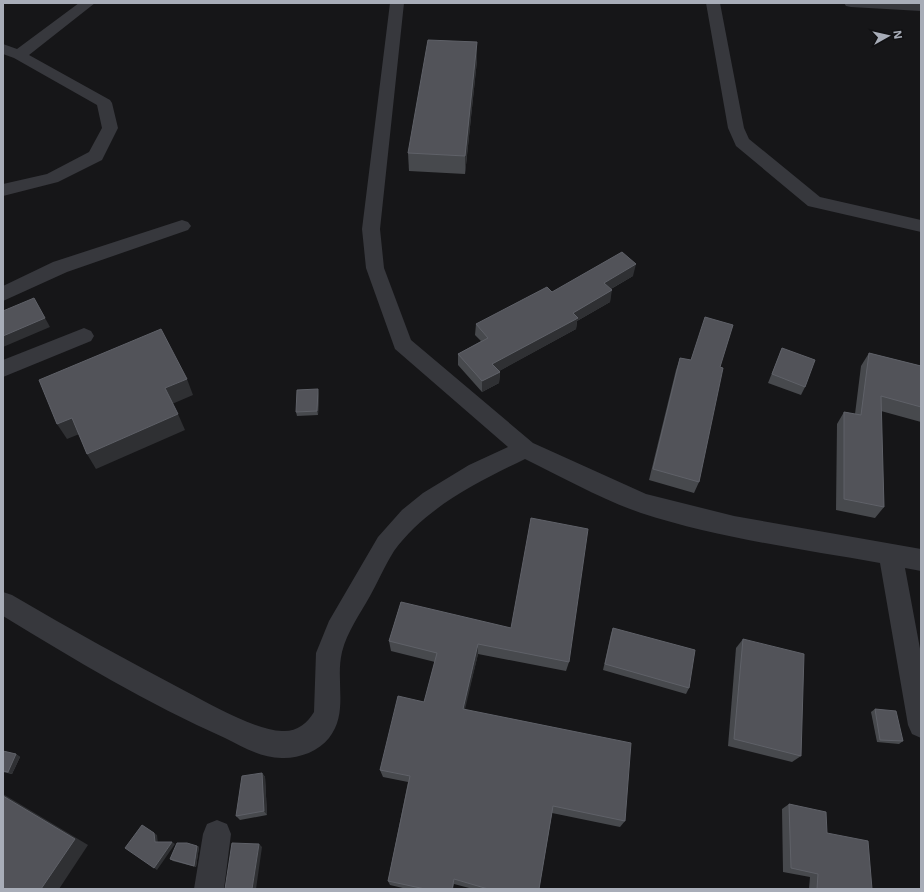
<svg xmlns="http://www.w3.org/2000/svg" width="924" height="892" viewBox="0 0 924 892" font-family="'Noto Sans',sans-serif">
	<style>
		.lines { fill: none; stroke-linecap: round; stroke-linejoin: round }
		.minor { fill: #37383d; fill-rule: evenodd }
		.wall { fill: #47494d }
		.shaded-wall { fill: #2f3033 }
		.building { fill: #525359; stroke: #5f6168 }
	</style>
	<rect width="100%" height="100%" fill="#161618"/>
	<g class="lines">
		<g class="minor">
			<polygon points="79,3 95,3 29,55 110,100 112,103 118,128 102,160 58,182 3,196 3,184 47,174 89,152 102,128 97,105 14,58 3,54 3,44 17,49"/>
			<path d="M390 3H404L380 229 384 268 411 340 533 443 646 494 734 516 921 549V571L905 568 921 654V738L912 734 908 725 880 563C800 549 718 538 641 513 603 500 562 477 525 459 478 482 426 507 394 551 385 565 378 582 370 596 360 614 347 632 342 652 335 681 349 713 329 738 319 751 300 758 284 758 263 759 243 747 225 738 148 704 75 660 3 616V592L12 595C70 629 128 661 187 692 212 705 255 730 282 731 296 732 307 724 314 712L316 653 329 621 378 537 402 510 423 493 469 465 508 447 395 349 366 268 362 229Z"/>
			<polygon points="706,3 720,3 744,128 749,139 820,197 921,220 921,232 808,206 736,146 728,128"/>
			<polygon points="844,3 921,3 921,11 851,7 846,6"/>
			<polygon points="182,220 188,222 191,226 188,230 67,272 3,301 3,286 53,262"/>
			<polygon points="84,328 91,331 94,336 91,341 3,377 3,360"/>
			<polygon points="217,820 227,824 231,834 224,889 194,889 203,834 207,824"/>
		</g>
	</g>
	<g class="wall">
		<polygon points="477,60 465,174 409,171 408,153"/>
		<polygon points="633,276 611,289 610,302 577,321 576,329 499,371 500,372 499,383 482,392 458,365 458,354 481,341 475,335 476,324 552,292"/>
		<polygon points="782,348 805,387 801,395 768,383"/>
		<polygon points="869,353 921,366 921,422 881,411 884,507 875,518 836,510 837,424 844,412 855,414 861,366"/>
		<polygon points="680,358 720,367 699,482 694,493 649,480 676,370"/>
		<polygon points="319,394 318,415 297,416 296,412"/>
		<polygon points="401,602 569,662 566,671 478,654 464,710 625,821 620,827 552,813 539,889 473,889 454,884 453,889 407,889 390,885 388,881 408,782 383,777 380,770 424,702 435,662 391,651 389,641"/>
		<polygon points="613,628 689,688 686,694 603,670 611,634"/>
		<polygon points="743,639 801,756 792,762 728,746 736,648"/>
		<polygon points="875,709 903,741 899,744 877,742 871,712"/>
		<polygon points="3,751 16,754 20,757 12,774 3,772"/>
		<polygon points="262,773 265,777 267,815 240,820 236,816"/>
		<polygon points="789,804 827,833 872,889 809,889 810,877 783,872 782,809"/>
		<polygon points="197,846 199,847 196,867 173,861 170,859"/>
	</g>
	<g class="shaded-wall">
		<polygon points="477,42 477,60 465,174 465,156"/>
		<polygon points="636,264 633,276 602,294 604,283"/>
		<polygon points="612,290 610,302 577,321 576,329 492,375 492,364 573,313"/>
		<polygon points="34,298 50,327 3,347 3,336"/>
		<polygon points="500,372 499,383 482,392 482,381"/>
		<polygon points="187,379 193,395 172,404 165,388"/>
		<polygon points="318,389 319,394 318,415 317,411"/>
		<polygon points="178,414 185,430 96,469 87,454"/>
		<polygon points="72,418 82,433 67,439 57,424"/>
		<polygon points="478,644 478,654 463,718 463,709"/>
		<polygon points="16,754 20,757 12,774 8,772"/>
		<polygon points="262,773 265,777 267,815 264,811"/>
		<polygon points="3,794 88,845 59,889 41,889 3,796"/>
		<polygon points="142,825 157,835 158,844 155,842"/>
		<polygon points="172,842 175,844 157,870 154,868"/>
		<polygon points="259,844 262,847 256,889 252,889"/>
		<polygon points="197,846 199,847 196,867 194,866"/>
	</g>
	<g class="building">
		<polygon points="428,40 477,42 465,156 408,153"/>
		<polygon points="622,252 636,264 604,283 612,290 573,313 578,318 492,364 500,372 482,381 458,354 488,338 476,324 547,287 552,292"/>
		<polygon points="34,298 45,318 3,336 3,311"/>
		<polygon points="705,317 733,325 720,367 723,368 699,482 653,469 680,358 691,360"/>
		<polygon points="161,329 187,379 165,388 178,414 87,454 72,418 57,424 39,380"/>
		<polygon points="782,348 815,360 805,387 772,374"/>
		<polygon points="869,353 921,366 921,407 881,396 884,507 844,499 844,412 861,415"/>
		<polygon points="318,389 317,411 296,412 297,390"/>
		<polygon points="531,518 588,529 569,662 478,644 463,709 631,743 625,821 553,806 539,889 488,889 454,879 452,889 425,889 388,881 410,776 380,770 398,696 424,702 437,653 389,641 401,602 511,628"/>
		<polygon points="613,628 695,650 689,688 605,664"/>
		<polygon points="743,639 804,654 801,756 734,739"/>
		<polygon points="875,709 896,711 903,741 880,740"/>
		<polygon points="3,751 16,754 8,772 3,771"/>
		<polygon points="262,773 264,811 236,816 242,776"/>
		<polygon points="3,796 75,839 41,889 3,889"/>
		<polygon points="789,804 826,812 827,833 868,841 872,889 817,889 818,874 791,868"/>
		<polygon points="142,825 154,833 155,842 172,842 154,868 125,848"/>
		<polygon points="177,843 187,843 197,846 194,866 170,859"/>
		<polygon points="232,843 259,844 252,889 225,889"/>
	</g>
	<rect width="924" height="892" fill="none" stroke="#a8adb8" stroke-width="8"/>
	<g transform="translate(888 36) rotate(82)" stroke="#111113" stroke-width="3" paint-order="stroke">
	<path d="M0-3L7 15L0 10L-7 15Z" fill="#a8adb8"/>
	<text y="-6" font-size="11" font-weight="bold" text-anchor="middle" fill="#a8adb8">N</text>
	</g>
</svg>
